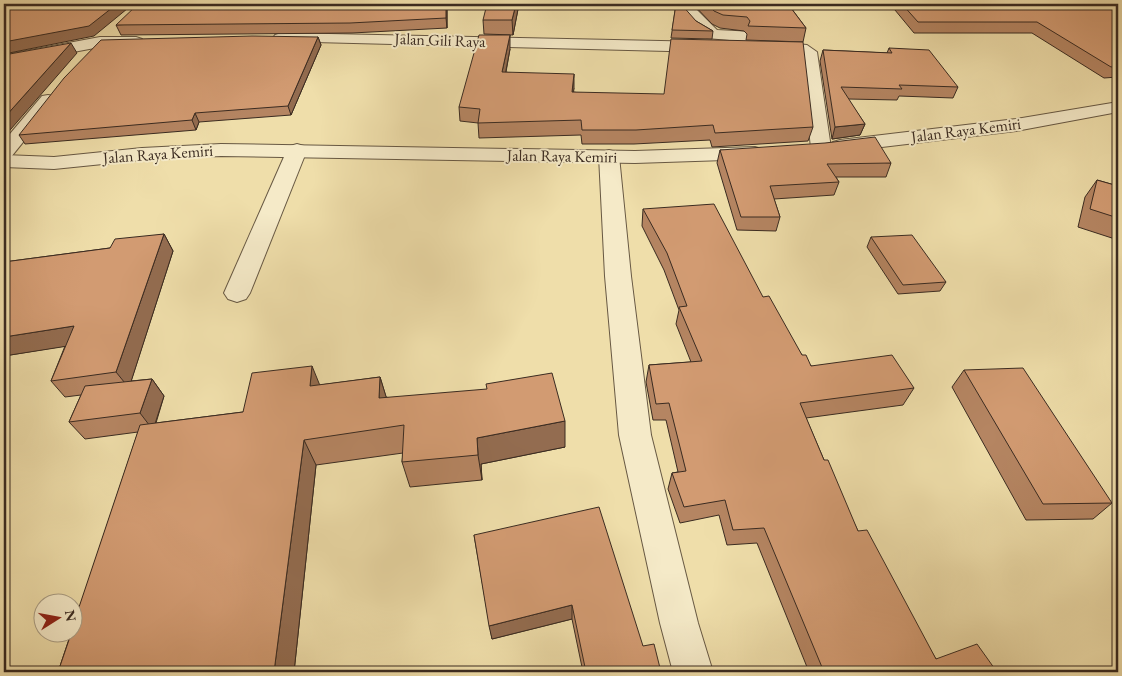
<svg xmlns="http://www.w3.org/2000/svg" width="1122" height="676" viewBox="0 0 1122 676" font-family="'EB Garamond',serif">
	<style>
		.lines { fill: none; stroke-linecap: round; stroke-linejoin: round }
		.minor-casing { stroke: #675843; stroke-width: 2 }
		.tertiary-casing { stroke: #675843; stroke-width: 2 }
		.minor { fill: #f5eac8; fill-rule: evenodd }
		.tertiary { fill: #f5eac8; fill-rule: evenodd }
		.wall { fill: #b58562; stroke: #3a2b21 }
		.shaded-wall { fill: #936c50; stroke: #3a2b21 }
		.building { fill: #d29b72; stroke: #3a2b21 }
		.labels { text-anchor: middle; dominant-baseline: central; stroke-width: 4; stroke-linejoin: round; paint-order: stroke }
		.far-street-label { font-size: 16px; fill: #3a2b21; stroke: #f5eac8 }
	</style>
	<rect width="100%" height="100%" fill="#efdeaa"/>
	<filter id="stains"><feTurbulence type="fractalNoise" baseFrequency=".004" numOctaves="4"/><feColorMatrix values="0 0 0 0 .2 0 0 0 0 .09 0 0 0 0 .02 0 0 0 .5 -.17"/></filter>
	<radialGradient id="worn" r=".72"><stop offset=".6" stop-color="#630" stop-opacity="0"/><stop offset="1" stop-color="#630" stop-opacity=".3"/></radialGradient>
	<g class="lines">
		<defs>
			<g id="minor">
				<polygon points="676,4 691,4 717,30 754,32 786,43 807,45 817,52 831,148 828,152 821,154 814,152 811,148 801,54 760,51 758,48 760,45 752,42 707,38 701,34"/>
				<polygon points="786,4 848,4 846,7 841,8 793,8 788,7"/>
				<polygon points="281,33 708,42 714,44 716,47 714,50 708,52 275,41 273,38 275,35"/>
				<polygon points="100,37 136,37 142,39 144,42 142,45 136,47 100,47 4,65 4,55"/>
				<polygon points="48,95 54,96 57,100 11,157 4,159 4,141 42,96"/>
				<polygon points="297,144 304,146 307,150 250,293 246,299 237,302 228,299 224,293 287,150 290,146"/>
				<polygon points="609,150 616,152 619,156 631,276 651,435 698,623 713,672 673,672 660,623 619,435 605,276 599,156 602,152"/>
			</g>
			<g id="tertiary">
				<polygon points="1118,102 1118,112 1016,131 840,152 833,150 830,146 833,142 840,140 1016,119"/>
				<polygon points="221,144 635,151 755,147 762,149 765,153 762,157 755,159 635,163 221,156 142,160 54,169 4,167 4,155 54,157 142,148"/>
			</g>
		</defs>
		<use href="#minor" class="minor-casing"/>
		<use href="#tertiary" class="tertiary-casing"/>
		<use href="#minor" class="minor"/>
		<use href="#tertiary" class="tertiary"/>
	</g>
	<g class="wall">
		<polygon points="447,4 447,28 352,33 121,35 116,25"/>
		<polygon points="519,4 513,35 484,34 483,20"/>
		<polygon points="676,4 696,21 713,31 712,39 671,38"/>
		<polygon points="693,4 788,4 806,28 803,42 746,40 747,34 744,31 720,28 712,24"/>
		<polygon points="890,4 1118,4 1118,77 1104,78 1032,33 914,33"/>
		<polygon points="318,37 321,45 291,115 199,122 196,130 25,144 19,135"/>
		<polygon points="889,48 958,87 953,98 899,96 897,100 848,99 865,124 860,135 832,139 820,61 823,50 887,53"/>
		<polygon points="510,49 506,72 574,88 573,92 813,127 808,141 712,147 710,140 634,144 582,144 581,135 479,138 478,123 460,121 459,107"/>
		<polygon points="720,150 891,163 886,177 836,177 839,182 834,195 774,199 780,217 776,231 737,230 717,163"/>
		<polygon points="1097,180 1118,186 1118,240 1078,227 1085,197"/>
		<polygon points="643,209 763,297 802,355 811,366 914,388 903,405 806,418 824,460 858,531 936,659 997,672 809,672 757,543 727,545 719,515 680,523 668,489 672,473 678,472 666,420 653,420 646,382 649,365 691,362 676,324 679,310 664,270 642,226"/>
		<polygon points="164,234 173,251 131,381 152,379 164,396 156,423 243,412 320,385 380,377 386,397 565,447 481,464 482,480 410,487 402,462 403,453 316,465 294,672 58,672 138,432 85,439 69,422 81,395 65,397 51,381 65,346 4,356 4,262 110,248"/>
		<polygon points="871,237 946,282 940,291 898,294 867,247"/>
		<polygon points="964,370 1112,503 1093,519 1026,520 952,387"/>
		<polygon points="474,535 643,646 661,672 583,672 572,619 492,639"/>
	</g>
	<g class="shaded-wall">
		<polygon points="117,4 133,4 94,36 4,54 4,42"/>
		<polygon points="446,4 447,4 447,28 446,18"/>
		<polygon points="516,4 519,4 513,35 512,20"/>
		<polygon points="510,35 510,49 503,86 502,72"/>
		<polygon points="318,37 321,45 291,115 288,106"/>
		<polygon points="71,43 77,53 4,137 4,118"/>
		<polygon points="574,74 574,88 572,106 572,92"/>
		<polygon points="195,113 199,122 196,130 192,120"/>
		<polygon points="865,124 860,135 832,139 835,127"/>
		<polygon points="164,234 173,251 129,388 116,372"/>
		<polygon points="74,326 87,343 4,356 4,337"/>
		<polygon points="312,366 323,393 310,386"/>
		<polygon points="380,377 388,403 379,398"/>
		<polygon points="152,379 164,396 153,430 140,413"/>
		<polygon points="565,421 565,447 481,464 482,480 478,455 477,438"/>
		<polygon points="304,440 316,465 294,672 274,672"/>
		<polygon points="572,605 572,619 492,639 489,626"/>
	</g>
	<g class="building">
		<polygon points="4,4 117,4 89,26 4,42"/>
		<polygon points="138,4 446,4 446,18 350,23 116,25"/>
		<polygon points="487,4 516,4 512,20 483,20"/>
		<polygon points="676,4 681,4 696,21 713,31 672,30"/>
		<polygon points="708,4 788,4 806,28 748,26 750,21 747,17 723,15 714,11"/>
		<polygon points="902,4 1118,4 1118,66 1111,67 1037,22 918,22"/>
		<polygon points="479,35 510,35 502,72 574,74 572,92 664,94 671,39 803,42 813,127 715,133 713,125 636,130 582,130 581,120 478,123 480,109 459,107"/>
		<polygon points="252,36 318,37 288,106 195,113 192,120 19,135 64,78 101,40"/>
		<polygon points="71,43 4,118 4,55"/>
		<polygon points="889,48 929,50 958,87 899,85 902,89 841,87 865,124 835,127 823,50 892,53"/>
		<polygon points="875,137 891,163 827,164 839,182 770,186 780,217 741,217 720,150 825,143"/>
		<polygon points="1097,180 1118,186 1118,218 1090,209"/>
		<polygon points="714,204 763,297 769,296 802,355 806,355 811,366 892,355 914,388 800,403 824,460 828,460 858,531 867,530 936,659 977,644 997,672 824,672 764,528 733,530 725,500 684,507 672,473 686,471 669,403 656,404 649,365 702,361 679,307 687,306 667,253 643,209"/>
		<polygon points="164,234 116,372 51,381 74,326 4,337 4,262 110,248 115,239"/>
		<polygon points="912,235 946,282 903,285 871,237"/>
		<polygon points="312,366 310,386 380,377 379,398 487,389 486,384 552,373 565,421 477,438 478,455 402,462 404,425 304,440 274,672 58,672 71,634 72,634 72,628 140,425 243,412 252,373"/>
		<polygon points="1023,368 1112,503 1043,504 964,370"/>
		<polygon points="152,379 140,413 69,422 85,386"/>
		<polygon points="599,507 643,646 654,644 661,672 586,672 572,605 489,626 474,535"/>
	</g>
	<g class="labels">
		<g class="far-street-label">
			<text transform="translate(440 40) rotate(2)">Jalan Gili Raya</text>
			<text transform="translate(966 130) rotate(-7)">Jalan Raya Kemiri</text>
			<text transform="translate(158 154) rotate(-4)">Jalan Raya Kemiri</text>
			<text transform="translate(562 156) rotate(1)">Jalan Raya Kemiri</text>
		</g>
	</g>
	<rect width="1122" height="676" fill="none" stroke="#efdeaa" stroke-width="20"/>
	<rect x="5" y="5" width="1112" height="666" fill="none" stroke="#3a2b21" stroke-width="2.5"/>
	<rect x="10" y="10" width="1102" height="656" fill="none" stroke="#3a2b21"/>
	<g transform="translate(58 618) rotate(79)"><circle r="24" fill="#f5eac8" stroke="#aa9e85"/>
	<path d="M0-4L9 19L0 12L-9 19Z" fill="#8f2418"/>
	<text y="-8" font-size="14" font-weight="bold" text-anchor="middle" fill="#3a2b21">N</text>
	</g>
	<rect width="100%" height="100%" filter="url(#stains)"/>
	<rect width="100%" height="100%" fill="url(#worn)"/>
</svg>
